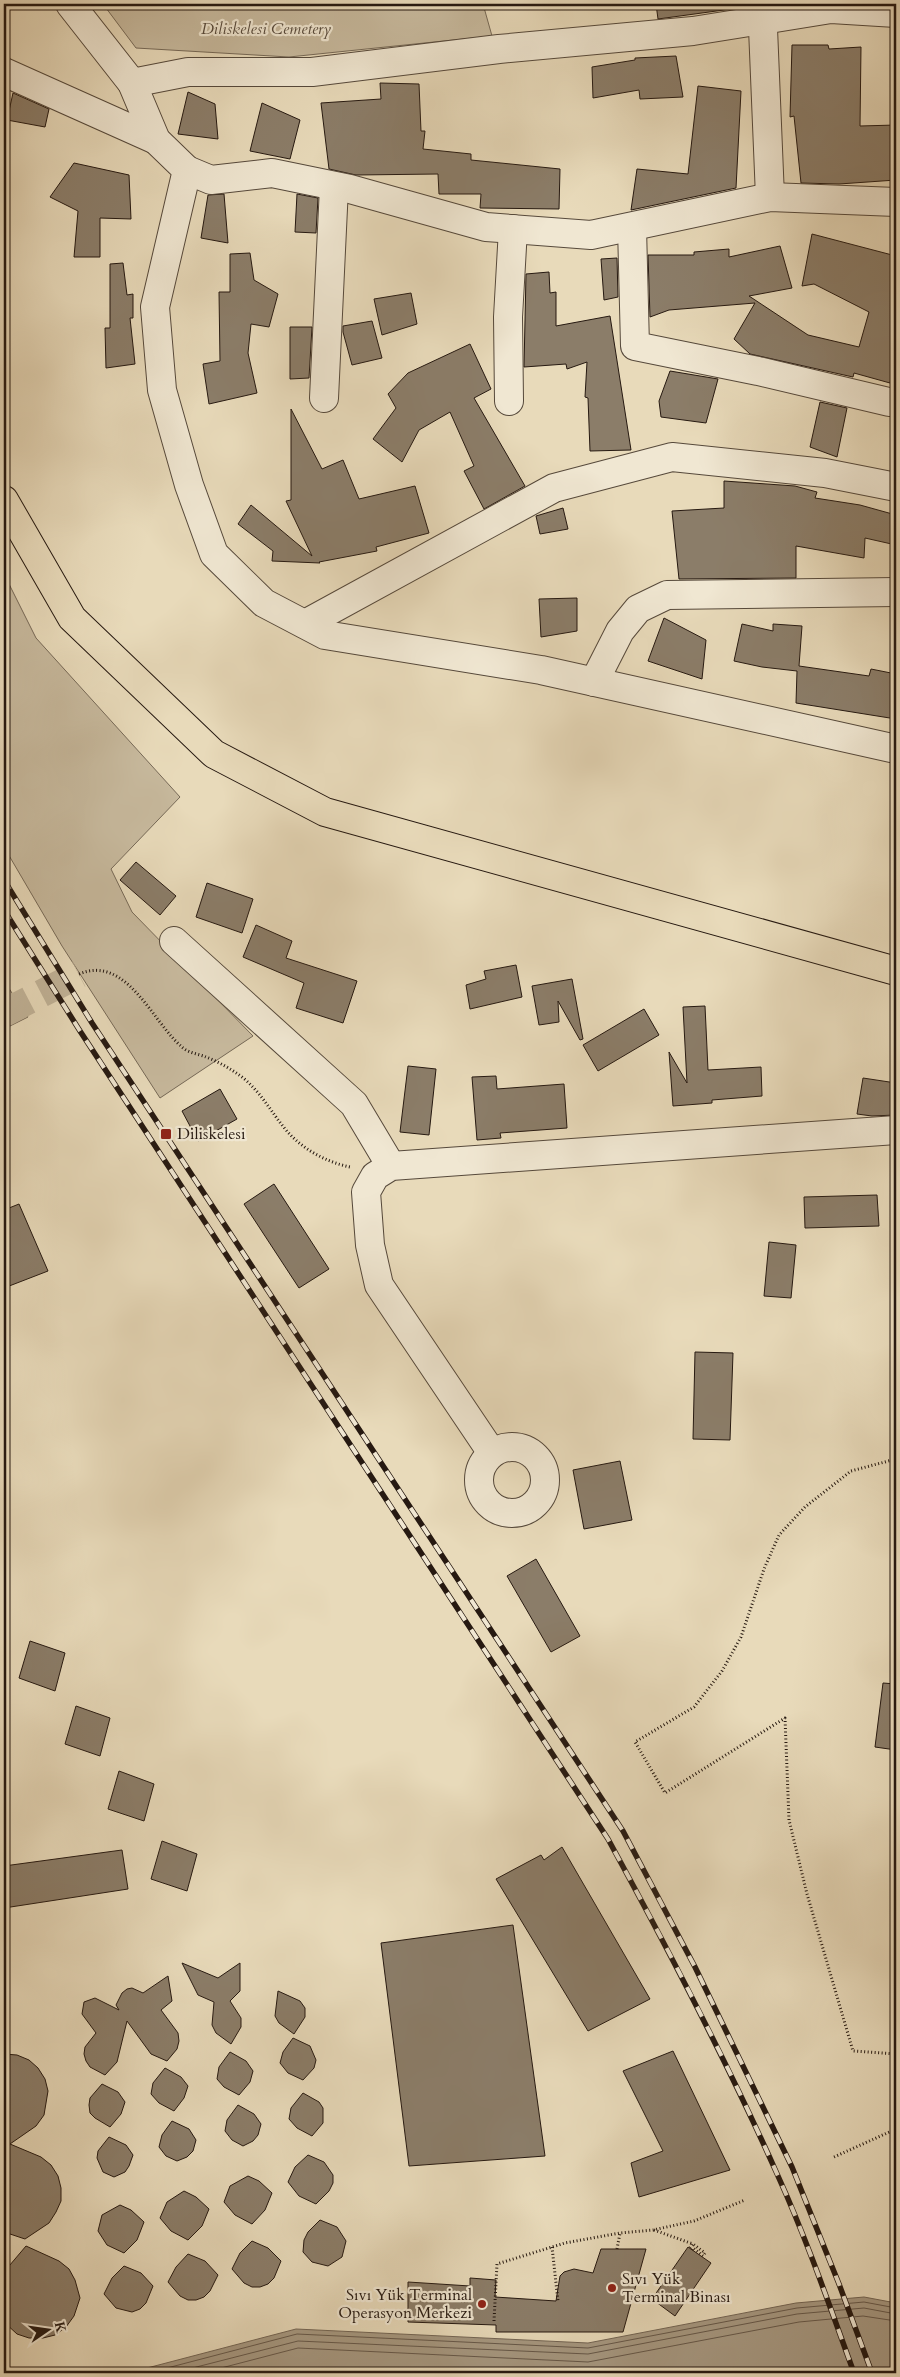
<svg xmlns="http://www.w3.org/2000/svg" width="900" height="2377" viewBox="0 0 900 2377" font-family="Cardo,serif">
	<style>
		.green { fill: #c7b99d; stroke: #766957 }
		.water { fill: #a69881; stroke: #736554 }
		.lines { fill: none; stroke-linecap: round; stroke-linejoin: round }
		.shore { stroke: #665849; stroke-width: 1 }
		.building { fill: #8b7d69; stroke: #261911 }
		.minor-tunnel { stroke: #c1b398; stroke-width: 28; stroke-dasharray: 28 14; stroke-linecap: butt }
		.minor-casing { stroke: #56493b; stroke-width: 30 }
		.major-casing { stroke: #261911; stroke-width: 30 }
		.path { stroke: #261911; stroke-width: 3; stroke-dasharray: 1 2.5; stroke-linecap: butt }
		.minor { stroke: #f0e7d2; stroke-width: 28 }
		.major { stroke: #e8daba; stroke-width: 28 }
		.rail-casing { stroke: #261911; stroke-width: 5.5 }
		.rail { stroke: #f0e7d2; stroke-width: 4; stroke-dasharray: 11; stroke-linecap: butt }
		.poi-dot { fill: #8f2418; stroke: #f0e7d2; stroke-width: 2 }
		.labels { text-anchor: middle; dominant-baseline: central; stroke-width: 4.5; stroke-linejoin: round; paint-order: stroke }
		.park-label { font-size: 16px; font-style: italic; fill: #56493b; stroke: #f0e7d2 }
		.poi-label { font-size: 16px; fill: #261911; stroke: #f0e7d2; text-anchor: start }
	</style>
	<rect width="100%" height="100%" fill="#e8daba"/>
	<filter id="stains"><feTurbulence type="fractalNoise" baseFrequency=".004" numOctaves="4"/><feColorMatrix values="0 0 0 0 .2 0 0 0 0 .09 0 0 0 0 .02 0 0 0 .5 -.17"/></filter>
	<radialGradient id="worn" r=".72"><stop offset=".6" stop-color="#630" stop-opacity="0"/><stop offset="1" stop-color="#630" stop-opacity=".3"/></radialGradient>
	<g class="green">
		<polygon points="103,4 483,4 492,36 289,57 136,48"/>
		<polygon points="4,574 36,638 180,797 111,869 132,912 253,1036 160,1098 62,946 4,847"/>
		<polygon points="4,981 28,1017 4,1029"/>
	</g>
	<polygon class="water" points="864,2297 896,2303 896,2373 128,2373 296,2329 588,2343 796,2303"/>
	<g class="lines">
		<g class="shore">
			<polyline points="148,2373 297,2334 588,2348 797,2308 864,2302 896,2308"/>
			<polyline points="173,2373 298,2341 588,2354 797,2314 864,2308 896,2314"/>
			<polyline points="202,2373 298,2348 588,2362 799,2322 863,2316 896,2321"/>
		</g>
	</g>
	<g class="building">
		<polygon points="656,4 730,4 731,9 658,19"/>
		<polygon points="792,45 828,45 829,49 861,47 860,126 896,125 896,180 839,184 801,183 794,116 790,117"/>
		<polygon points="676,56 683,97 640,99 639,90 593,98 592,67 635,60 635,58"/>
		<polygon points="380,83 419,84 421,131 425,131 423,149 471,154 471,160 560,169 559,209 480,208 481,194 439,194 438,174 356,175 329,169 321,103 381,99"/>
		<polygon points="698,86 741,91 736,188 631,210 637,169 688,174"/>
		<polygon points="188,92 215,104 218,139 178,134"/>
		<polygon points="13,93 49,109 45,127 7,120"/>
		<polygon points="262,103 300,120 290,159 250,151"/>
		<polygon points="74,163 129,175 131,219 100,218 100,257 74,257 78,211 50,197"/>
		<polygon points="224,194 228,243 201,238 208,195"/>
		<polygon points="297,194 318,198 316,233 295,232"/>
		<polygon points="812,234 896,256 896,358 890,383 854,373 853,377 750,354 734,339 755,303 669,310 650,317 648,255 694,255 694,252 729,249 729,257 780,246 792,288 749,296 808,335 859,347 869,312 814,284 802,286"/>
		<polygon points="250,253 254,280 278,294 269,327 251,324 248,353 257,393 209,404 203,364 220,361 219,292 230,292 230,254"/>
		<polygon points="617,258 618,297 604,300 601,259"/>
		<polygon points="123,263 127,295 133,294 133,318 130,318 135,364 106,368 105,328 110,328 110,264"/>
		<polygon points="549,272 550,293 556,292 556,326 610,316 631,450 590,451 588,398 585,397 587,362 567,369 566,364 524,367 526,274"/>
		<polygon points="411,293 417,324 382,335 374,299"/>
		<polygon points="372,321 382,358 352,365 343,332 343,326"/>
		<polygon points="290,327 312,327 309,378 290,379"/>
		<polygon points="470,344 491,389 474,398 525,486 484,509 464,471 474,466 450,412 419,430 402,462 373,439 396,408 388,394 408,373"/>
		<polygon points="670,371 718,379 706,423 661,417 659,401"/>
		<polygon points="820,402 847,408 837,457 810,447"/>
		<polygon points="291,409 322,469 343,460 359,499 415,486 429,533 376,547 377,551 319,562 320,563 272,561 273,551 238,524 251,505 312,556 286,501 291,500"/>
		<polygon points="724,481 795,486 817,492 815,498 860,505 896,515 896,545 865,538 864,558 796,546 796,578 679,579 672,511 724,508"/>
		<polygon points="563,508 568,529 540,534 536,516"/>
		<polygon points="577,598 577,631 541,637 539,599"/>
		<polygon points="664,618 706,640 702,679 648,661"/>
		<polygon points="742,624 773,631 773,624 802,626 799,666 869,676 871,669 896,674 896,719 796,703 797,671 762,667 734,661"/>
		<polygon points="136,862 176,896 160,915 120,880"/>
		<polygon points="207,883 253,899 242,933 196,917"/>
		<polygon points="256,925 292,941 286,958 357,981 343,1023 296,1008 304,983 243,957"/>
		<polygon points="516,965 522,997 470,1009 466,985 486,979 484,971"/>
		<polygon points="572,979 583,1039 580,1040 558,1001 559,1022 539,1025 532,986"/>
		<polygon points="705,1006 708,1070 761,1067 762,1096 712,1100 712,1103 673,1106 669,1052 687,1083 683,1007"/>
		<polygon points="644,1009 659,1035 598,1071 583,1045"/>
		<polygon points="408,1066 436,1069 429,1135 400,1132"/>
		<polygon points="496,1076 497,1089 564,1084 567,1128 500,1133 501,1138 477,1140 472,1077"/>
		<polygon points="863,1078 896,1083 896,1115 872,1116 857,1114"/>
		<polygon points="220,1089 237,1119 198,1141 182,1111"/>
		<polygon points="274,1184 329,1269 299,1288 244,1204"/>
		<polygon points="877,1195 879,1226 805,1228 804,1197"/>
		<polygon points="19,1204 48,1271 4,1288 4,1210"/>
		<polygon points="769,1242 796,1245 791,1298 764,1296"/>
		<polygon points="695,1352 733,1353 730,1440 693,1439"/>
		<polygon points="620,1461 632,1520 584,1529 573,1470"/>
		<polygon points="536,1559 580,1636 551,1652 507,1576"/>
		<polygon points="30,1641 65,1653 55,1691 19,1678"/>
		<polygon points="883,1683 896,1684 896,1750 875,1747"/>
		<polygon points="76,1706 110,1718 100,1756 65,1744"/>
		<polygon points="119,1771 154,1784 144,1821 108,1809"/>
		<polygon points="162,1841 197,1854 187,1891 151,1879"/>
		<polygon points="562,1847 650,1999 588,2031 496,1879 541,1855 544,1860"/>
		<polygon points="122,1850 128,1889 4,1908 4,1866"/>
		<polygon points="513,1925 545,2156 409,2166 381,1943"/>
		<polygon points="182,1963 218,1978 240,1963 240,1991 230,2001 241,2018 241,2027 231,2044 216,2033 212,2025 214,2002 198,1995"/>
		<polygon points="168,1976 172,2001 161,2010 178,2033 179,2041 177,2049 167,2061 151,2054 127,2021 117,2062 105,2075 90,2067 86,2061 84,2054 85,2047 96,2033 82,2014 84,2002 95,1998 119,2010 116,2005 122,1993 127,1989 132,1988 143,1993"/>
		<polygon points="278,1991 300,2001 305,2008 305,2017 294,2034 279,2023 275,2016"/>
		<polygon points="293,2038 310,2046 316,2060 314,2068 303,2080 288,2073 280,2063 283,2052"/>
		<polygon points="673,2051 730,2170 639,2197 631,2163 663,2151 623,2071"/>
		<polygon points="230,2052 246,2061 253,2071 250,2082 239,2095 224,2087 217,2079 219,2067"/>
		<polygon points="4,2054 17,2055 29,2060 38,2068 45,2079 48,2091 44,2115 36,2126 10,2144 41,2157 51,2165 58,2176 61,2188 61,2201 56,2212 49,2223 25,2239 4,2232"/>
		<polygon points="165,2068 181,2077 188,2086 184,2098 174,2111 159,2103 151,2094 153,2083"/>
		<polygon points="102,2084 118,2092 125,2102 121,2114 110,2127 95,2118 90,2113 89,2105 90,2098"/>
		<polygon points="303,2093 319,2102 323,2108 323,2123 312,2136 297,2128 289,2119 291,2108"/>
		<polygon points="238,2105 254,2114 261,2124 258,2135 253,2141 243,2146 232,2140 225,2131 227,2120"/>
		<polygon points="172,2121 189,2129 196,2140 193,2151 187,2157 177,2161 166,2156 159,2147 162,2135"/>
		<polygon points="109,2137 126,2145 133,2155 129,2166 125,2172 114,2177 103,2172 97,2158 98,2151"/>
		<polygon points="308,2155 324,2162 333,2175 333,2183 329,2191 316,2204 299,2196 288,2182 295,2167"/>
		<polygon points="248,2176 259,2181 272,2193 265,2210 252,2224 235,2215 224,2202 230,2186"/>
		<polygon points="184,2191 196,2197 209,2209 202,2226 188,2240 171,2231 160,2218 167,2202"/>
		<polygon points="120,2205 131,2210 144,2222 137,2240 124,2253 107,2245 98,2231 102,2215"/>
		<polygon points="320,2220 337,2227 346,2241 342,2257 328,2266 312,2262 303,2252 304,2240 308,2232"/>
		<polygon points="252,2241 268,2248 281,2261 274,2278 268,2284 260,2287 252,2287 244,2283 232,2269 240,2253"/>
		<polygon points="26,2246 59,2261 69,2269 75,2280 80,2298 74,2316 66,2327 55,2335 43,2338 29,2338 17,2334 4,2322 4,2272"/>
		<polygon points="688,2247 711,2263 675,2316 652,2299"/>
		<polygon points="601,2249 646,2249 623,2332 496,2332 496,2325 408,2322 408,2282 470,2286 470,2278 496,2280 495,2297 556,2301 560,2276 564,2272 574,2269 593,2273"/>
		<polygon points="188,2254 205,2261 218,2275 210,2291 204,2297 196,2300 188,2300 180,2296 168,2282 176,2267"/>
		<polygon points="124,2266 141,2273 153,2286 146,2303 140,2309 132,2312 116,2308 104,2294 112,2278"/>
	</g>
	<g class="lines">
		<polyline class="minor-tunnel" points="4,1013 79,974"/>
		<defs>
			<g id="minor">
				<polyline points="70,4 132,83 156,140 187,170 155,307 162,390 189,485 214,554 264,603 325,635 541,670 896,749"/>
				<polyline points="762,4 770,197"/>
				<polyline points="4,72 156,140"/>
				<polyline points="132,83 188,72 312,72 499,49 693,31 831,9 896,13"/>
				<polyline points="187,170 211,180 272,173 350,189 486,227 591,235 770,197 896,202"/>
				<polyline points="632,227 635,346 758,371 889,402 896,402"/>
				<polyline points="324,398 334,187"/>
				<polyline points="509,401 508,317 513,229"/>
				<polyline points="305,624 554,488 672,457 825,473 896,487"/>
				<polyline points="594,682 620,631 638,609 667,595 896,592"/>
				<polyline points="174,941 354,1104 391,1166"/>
				<circle cx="512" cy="1480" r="33"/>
				<polyline points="492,1453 379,1285 370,1245 366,1192 375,1176 391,1166 896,1130"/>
			</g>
			<polyline id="major" points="4,500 72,618 214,754 325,812 896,971"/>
		</defs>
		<use href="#minor" class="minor-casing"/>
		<use href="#major" class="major-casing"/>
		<g class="path">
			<path d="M79 974C127 954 152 1022 182 1047 188 1053 199 1054 206 1057 219 1062 231 1069 242 1077 261 1092 271 1112 286 1130 302 1149 326 1162 350 1167"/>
			<polyline points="896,1459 851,1471 805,1507 779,1535 764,1569 741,1637 722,1671 694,1707 635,1742 665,1793 785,1718 789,1820 807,1894 853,2051 896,2054"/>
			<polyline points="834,2157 896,2129"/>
			<polyline points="654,2230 693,2244 690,2248"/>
			<polyline points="552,2247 558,2301"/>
			<polyline points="617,2249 620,2233"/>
			<polyline points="692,2250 693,2248 703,2256 705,2253 693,2244"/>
			<polyline points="494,2321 497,2264 565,2243 620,2233 653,2230 694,2221 745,2200"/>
		</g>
		<use href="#minor" class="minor"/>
		<use href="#major" class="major"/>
		<defs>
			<g id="rail">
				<polyline points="4,880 92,1023 623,1831 695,1967 792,2167 839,2284 872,2373"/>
				<path d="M4 910 80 1031 608 1839C668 1949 727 2061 778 2176 807 2240 830 2307 854 2373"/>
			</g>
		</defs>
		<use href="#rail" class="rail-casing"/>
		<use href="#rail" class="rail"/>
	</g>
	<g class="poi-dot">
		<rect x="160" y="1128" width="12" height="12" rx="2.5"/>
		<circle cx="612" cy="2288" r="5"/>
		<circle cx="482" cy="2304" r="5"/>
	</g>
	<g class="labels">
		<g class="park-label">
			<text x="266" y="29">Diliskelesi Cemetery</text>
		</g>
		<g class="poi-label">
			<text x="177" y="1134">Diliskelesi</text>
			<text x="622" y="2279">Sıvı Yük<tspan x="622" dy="18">Terminal Binası</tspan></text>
			<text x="472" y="2295" text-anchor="end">Sıvı Yük Terminal<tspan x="472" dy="18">Operasyon Merkezi</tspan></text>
		</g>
	</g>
	<rect width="900" height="2377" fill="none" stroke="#e8daba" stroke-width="20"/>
	<rect x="5" y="5" width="890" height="2367" fill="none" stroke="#261911" stroke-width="2.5"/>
	<rect x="10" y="10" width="880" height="2357" fill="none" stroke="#261911"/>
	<g transform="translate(48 2330) rotate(77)" stroke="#f0e7d2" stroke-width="4" paint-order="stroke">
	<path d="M0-4L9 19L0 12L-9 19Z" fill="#261911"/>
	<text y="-8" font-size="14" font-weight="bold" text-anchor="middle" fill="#261911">K</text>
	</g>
	<rect width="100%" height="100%" filter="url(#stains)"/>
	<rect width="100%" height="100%" fill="url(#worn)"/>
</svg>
